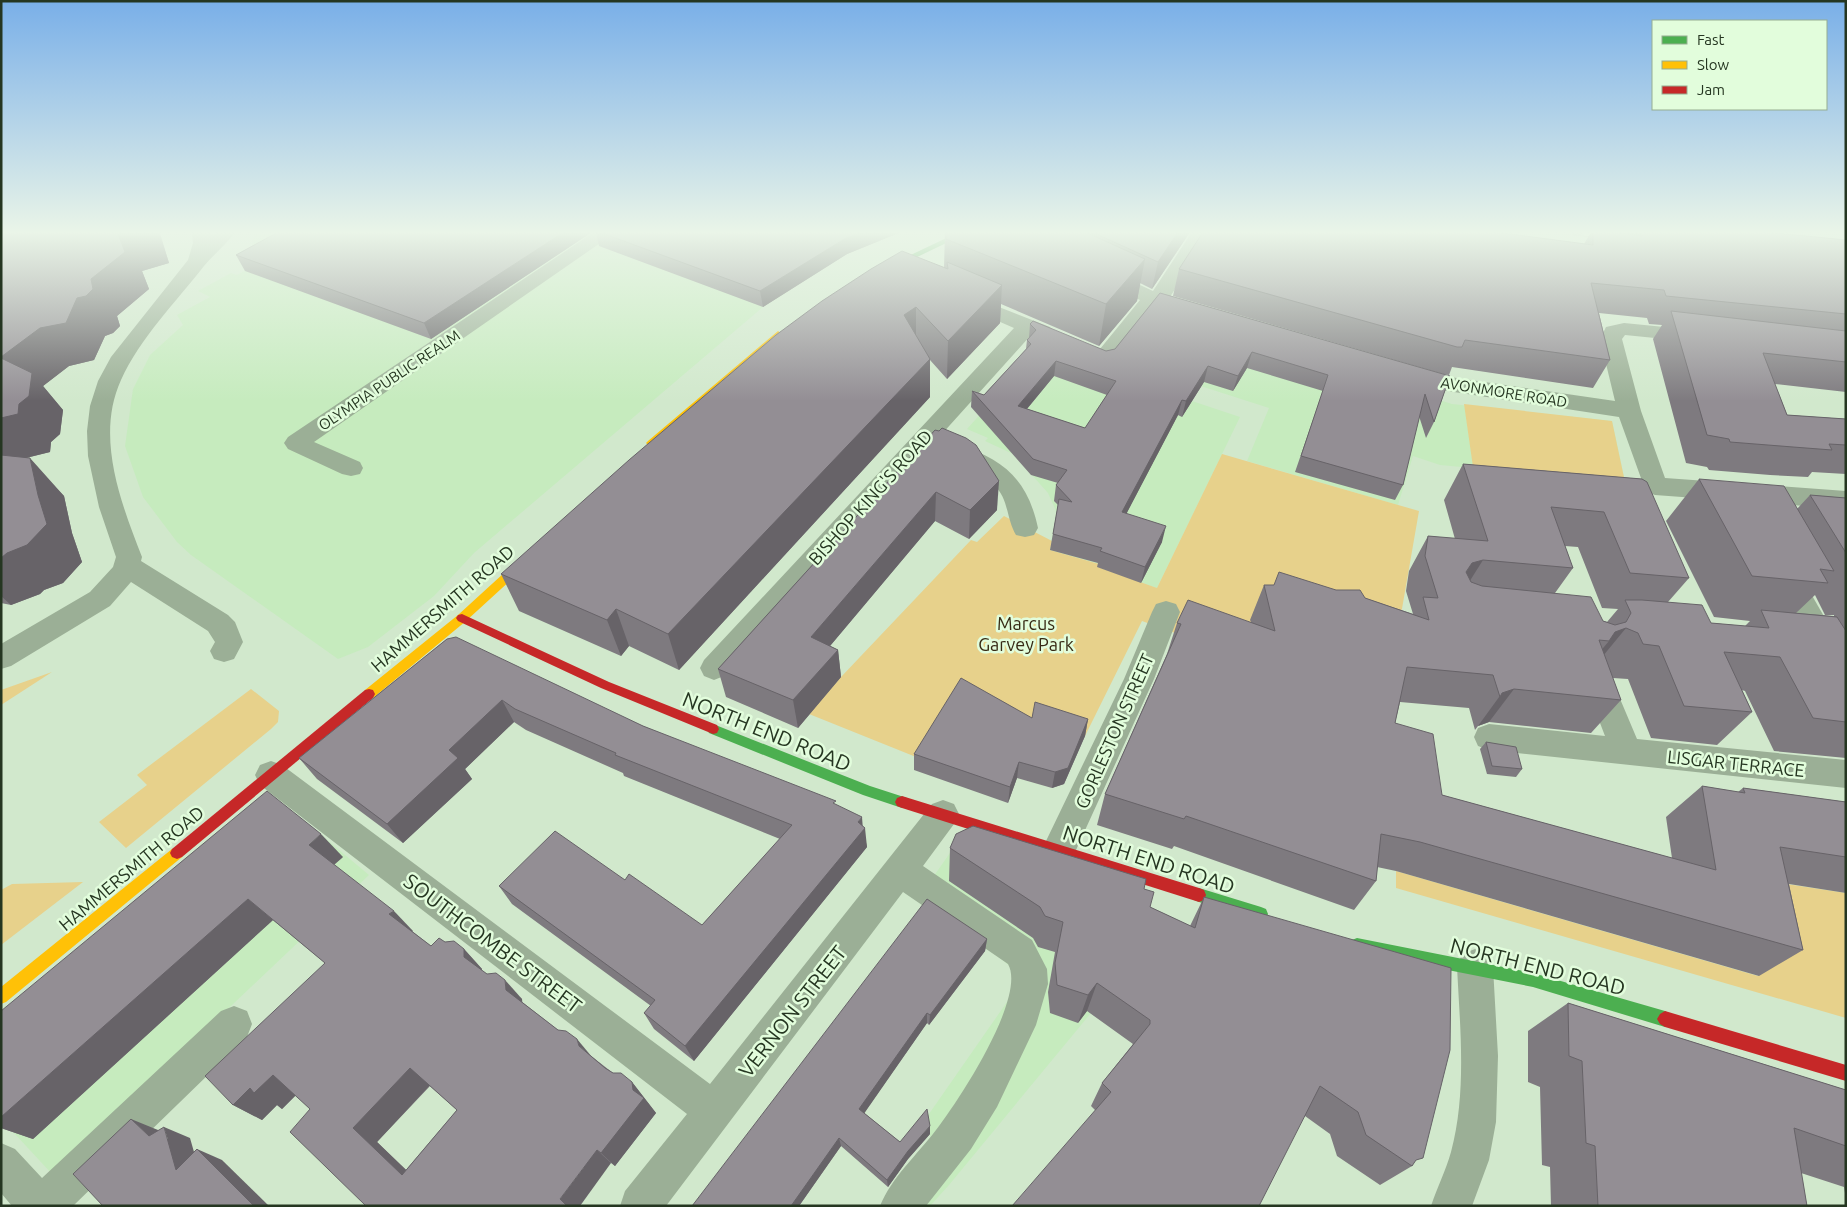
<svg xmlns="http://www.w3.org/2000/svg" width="1847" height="1207" viewBox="0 0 1847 1207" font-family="Ubuntu,sans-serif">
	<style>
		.built { fill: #c6ebbe }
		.green { fill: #e7d18b }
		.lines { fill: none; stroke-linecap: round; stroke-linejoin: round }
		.street { fill: #9baf96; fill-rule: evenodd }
		.fast { fill: #4caf50; fill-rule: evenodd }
		.slow { fill: #ffc107; fill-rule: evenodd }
		.jam { fill: #c62828; fill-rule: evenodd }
		.rail-casing { stroke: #9bac97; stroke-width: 4.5 }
		.rail { stroke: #e2fddc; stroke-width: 3; stroke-dasharray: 9; stroke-linecap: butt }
		.wall { fill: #7e7a7f; fill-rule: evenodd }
		.shaded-wall { fill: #676368 }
		.building { fill: #938e94; stroke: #676368; fill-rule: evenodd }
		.labels { text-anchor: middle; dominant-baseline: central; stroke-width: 5; stroke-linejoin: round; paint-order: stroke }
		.far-street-label { font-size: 15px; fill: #253621; stroke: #e2fddc }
		.street-label { font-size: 18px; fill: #253621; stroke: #e2fddc }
		.park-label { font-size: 18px; fill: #372a14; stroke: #e2fddc }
		.near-street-label { font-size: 21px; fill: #253621; stroke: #e2fddc }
	</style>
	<rect width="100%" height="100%" fill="#d1e8cc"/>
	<g class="built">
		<polygon points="255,232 902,232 847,254 763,307 474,553 434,596 368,647 338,659 191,555 177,542 143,497 125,446 133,389 150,355 183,325 177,315 210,297 198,291 231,273 237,275 265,260 250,253"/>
		<polygon points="1166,315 1452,404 1612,421 1625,482 1440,465 1413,456 1398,505 1247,461 1269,408 1129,363"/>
		<polygon points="1029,360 1093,368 1240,417 1157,588 1097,567 1099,564 1049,550 1055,526 1056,511 1048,493 1013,454 985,441 988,438 967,429"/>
		<polygon points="290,809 369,875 53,1175 1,1119 1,1055"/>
		<polygon points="952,850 1144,908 1091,1013 949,1185 930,1206 884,1206 933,1151 929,1130 922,1124 1016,989 1018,973 922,893"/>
	</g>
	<g class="green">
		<polygon points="1464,404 1612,421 1625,482 1473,467"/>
		<polygon points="1222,454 1419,511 1395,649 1253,633 1238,656 1142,621 1085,736 1033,719 921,759 809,714 841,677 971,540 977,542 1004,516 1052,541 1050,550 1099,564 1098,567 1157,588"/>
		<polygon points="52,672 1,705 1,690"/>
		<polygon points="251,689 279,711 278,722 271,729 126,848 99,822 147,785 137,775"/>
		<polygon points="1396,871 1758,976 1739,877 1846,893 1846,1018 1396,888"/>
		<polygon points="83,882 1,945 1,890 12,884"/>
	</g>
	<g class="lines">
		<g class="street">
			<path d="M192 232H211L212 235 215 232H235C226 245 214 254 204 266 176 302 140 338 121 380 95 437 121 503 142 557L141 561 228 615 235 622 243 642 234 659 224 662 214 659 210 651 215 642 208 631 131 582 110 606 11 666 1 669V644L90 592 113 567 116 557 99 507 88 456 87 431 90 406 98 381 111 357 188 260 193 243Z"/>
			<polygon points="594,232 616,232 314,442 360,462 363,468 360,474 351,476 342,474 288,449 284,443 288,437"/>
			<polygon points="1192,232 1208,232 1210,234 1170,297 1197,305 1200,309 1197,313 1190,315 1156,306 1112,363 1104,365 1071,353 1068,348 1071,343 1079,341 1100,349 1140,300 1098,280 1095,276 1098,272 1105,270 1112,272 1153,291"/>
			<polygon points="966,294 1050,327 1053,332 1050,337 1042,338 1031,335 724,676 714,680 704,676 700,668 704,660 1014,328 959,304 956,300 959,296"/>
			<polygon points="1624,323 1695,330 1703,331 1706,336 1703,341 1695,342 1625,335 1622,339 1641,411 1665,478 1846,491 1846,509 1655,495 1646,492 1619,417 1441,390 1403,379 1400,374 1403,369 1411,367 1443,376 1615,401 1600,339 1606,327"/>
			<path d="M957 445C1004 458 1028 481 1038 528L1034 535 1025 537 1016 535C1006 518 1009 499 994 485 981 472 953 466 945 453L948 447Z"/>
			<polygon points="1786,563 1795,566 1833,632 1837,640 1833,648 1823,651 1813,648 1773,573 1777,566"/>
			<polygon points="1166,601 1176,604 1180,612 1154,679 1071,861 1059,865 1047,861 1042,850 1047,839 1124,679 1152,612 1156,604"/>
			<polygon points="1597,664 1607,668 1637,739 1846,760 1846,788 1489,750 1478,746 1474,737 1478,728 1489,724 1605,736 1582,676 1587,668"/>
			<path d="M271 761 282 765 710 1084 932 804 943 800 954 804 959 814 954 824 923 866 1032 940 1047 969 1048 984 1036 1025 997 1107 971 1149 926 1206H880C892 1177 917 1155 936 1130 958 1102 1027 997 1008 964L903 892 666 1206H620L625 1191 687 1114 260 785 255 775 260 765Z"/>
			<path d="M1475 949 1488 954 1493 967 1498 1056 1496 1122 1489 1160 1472 1206H1431C1437 1188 1446 1170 1451 1152 1467 1093 1460 1027 1457 967L1462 954Z"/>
			<polygon points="234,1006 247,1011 252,1024 247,1037 73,1206 12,1206 1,1193 1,1143 15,1149 42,1178 221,1011"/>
		</g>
		<g class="fast">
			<polygon points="959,232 969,232 884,273 877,271"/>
			<polygon points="713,724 870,786 907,798 909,802 907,806 902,808 863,795 709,733 707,729 709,725"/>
			<polygon points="1199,888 1261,907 1266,909 1268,914 1266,919 1261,921 1199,902 1194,900 1192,895 1194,890"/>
			<polygon points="1357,938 1533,973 1665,1011 1670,1014 1673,1019 1670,1024 1665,1027 1533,987 1357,952 1352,950 1350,945 1352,940"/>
		</g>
		<g class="slow">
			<polygon points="778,331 782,334 781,336 654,445 648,445 646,443 648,441"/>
			<polygon points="532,550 536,551 537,554 536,557 466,621 373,698 369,699 365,698 363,694 365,690 458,615 528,551"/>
			<polygon points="177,847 182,849 184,853 182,857 6,1002 1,1004 1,987 172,849"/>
		</g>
		<g class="jam">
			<polygon points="462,614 609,682 717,725 719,729 717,733 713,734 601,688 458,621 456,618 458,615"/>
			<polygon points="369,689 373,690 375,694 373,698 182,857 177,859 172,857 170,853 172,849 365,690"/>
			<polygon points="902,796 1199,888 1204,890 1206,895 1204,900 1199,902 902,808 897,806 895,802 897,798"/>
			<polygon points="1665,1011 1846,1065 1846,1081 1665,1027 1660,1024 1657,1019 1660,1014"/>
		</g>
		<defs>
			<polyline id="rail" points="1564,232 1602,236"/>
		</defs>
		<use href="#rail" class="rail-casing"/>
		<use href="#rail" class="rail"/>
	</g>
	<g class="wall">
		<polygon points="1,232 160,233 169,263 142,271 149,289 117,316 120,326 113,333 105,336 94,360 69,366 43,386 63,410 60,434 51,442 50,452 26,458 64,496 72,533 82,562 63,583 44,590 40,594 11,605 1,603"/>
		<polygon points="274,232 592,232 431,339 245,271 236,255 275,234"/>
		<polygon points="596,232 901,232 847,254 763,307 599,246"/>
		<polygon points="945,232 1190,232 1152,289 1140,283 1137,301 1099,346 1001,304 1000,323 947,379 930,360 930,397 679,670 629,646 621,656 519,611 501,574 944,268"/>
		<polygon points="1591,232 1615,232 1624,233 1625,232 1765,232 1846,240 1846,392 1775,384 1787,415 1846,419 1846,474 1812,472 1808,477 1770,475 1709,470 1707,467 1686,463 1653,339 1662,325 1649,324 1647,318 1599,313 1610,360 1593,388 1452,367 1449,375 1443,374 1173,296 1179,269 1584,244"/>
		<path d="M1160 293 1450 376 1434 422 1426 438 1419 416 1403 485 1395 500 1295 472 1323 391 1247 368 1233 391 1204 382 1182 417 1178 415 1126 514 1162 542 1141 583 1097 567 1098 563 1050 550 1058 505 1054 501 1056 485 1058 483 1031 475 971 407 972 391 984 395 1026 349 1027 340 1029 338 1030 324 1106 351 1115 349ZM1054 376 1107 395 1085 428 1027 409Z"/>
		<polygon points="935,430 997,510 969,539 935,521 830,646 838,650 841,677 798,728 726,697 718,669"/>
		<path d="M1463 464 1642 479 1689 578 1668 602 1711 623 1745 626 1750 621 1714 617 1666 521 1699 479 1797 509 1810 495 1846 498V629H1845L1846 631V758L1774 751 1745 691 1742 690 1752 712 1717 745 1651 738 1628 679 1613 678 1609 668 1621 700 1591 733 1489 722 1478 726 1475 730 1469 708 1400 702 1395 723 1442 795 1672 858 1666 817 1702 786 1738 792 1743 788 1846 802V893L1789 884 1803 950 1759 976 1396 871 1377 867 1376 881 1354 910 1174 846 1172 849 1097 825 1105 794 1167 654 1177 623 1251 622 1250 620 1264 585 1336 590 1365 598 1413 614 1406 591 1409 571 1428 536 1455 539 1444 500ZM1565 546 1578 547 1602 608 1618 609 1607 622 1603 621 1555 593 1573 568ZM1815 595 1825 615H1834V616L1796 613Z"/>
		<polygon points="447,639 643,726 836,805 862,825 867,847 694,1061 654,1029 644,1013 651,1006 512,904 499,886 625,880 702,925 780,839 624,776 623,773 526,730 514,722 465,769 472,779 403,843 317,779 299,758"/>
		<polygon points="1032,718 1088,719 1085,736 1064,784 1052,788 1017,778 1008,803 914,770 914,754"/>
		<polygon points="1486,742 1522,769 1516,777 1487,774 1480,749"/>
		<polygon points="950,848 1144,889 1150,907 1190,926 1204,897 1413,1164 1412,1166 1380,1185 1337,1156 1330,1134 1305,1116 1095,1110 1091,1106 1102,1083 1133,1044 1087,1011 1078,1023 1050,1013 1048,992 1055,952 1038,947 1033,938 949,881"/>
		<path d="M343 857 334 865 413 932 431 946 445 942 464 949 482 969V971L522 999V1002L613 1073 632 1082 656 1113 615 1166 611 1163 366 1206 310 1109 296 1095 282 1109 277 1105 262 1120 233 1105 325 963 273 920 33 1139 1 1128V1011ZM430 1086 457 1110 406 1170 377 1142Z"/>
		<polygon points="987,939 985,951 929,1025 927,1023 864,1113 900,1142 930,1134 908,1159 888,1187 841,1146 799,1206 692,1206"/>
		<polygon points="1568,1003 1846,1090 1846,1199 1844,1187 1801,1173 1807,1206 1551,1206 1550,1167 1542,1165 1540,1087 1528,1082 1528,1031"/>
	</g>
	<g class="shaded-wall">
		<polygon points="125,232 159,232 169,263 142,271 149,289 117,316 120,326 113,333 105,336 94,360 69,366 43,386 63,410 60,434 51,442 50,452 1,464 1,357 77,298 91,279 118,234"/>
		<polygon points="564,232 592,232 431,339 424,323"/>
		<polygon points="863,232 901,232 847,254 763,307 760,291 846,238"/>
		<polygon points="1178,232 1190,232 1152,289 1158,262"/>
		<polygon points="1145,259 1137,301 1099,346 1106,304"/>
		<polygon points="1002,285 1000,323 947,379 948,341"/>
		<polygon points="916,307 916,344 904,315"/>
		<polygon points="1252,352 1247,368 1233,391 1238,376"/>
		<polygon points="930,359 930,397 679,670 668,634"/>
		<polygon points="1056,361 1054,376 1016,422 1018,406"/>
		<polygon points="1208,366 1204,382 1182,417 1186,401"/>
		<polygon points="1182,400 1178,415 1119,528 1122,512"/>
		<polygon points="30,458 64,496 72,533 82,562 63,583 44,590 40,594 11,605 1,596 1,558 38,495"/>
		<polygon points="999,481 997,510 969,539 970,510"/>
		<polygon points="936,492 935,521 814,665 811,637"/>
		<polygon points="1166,526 1162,542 1141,583 1145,567"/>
		<polygon points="1483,560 1461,595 1450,598 1472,563"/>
		<polygon points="616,609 629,646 621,656 607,620"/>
		<polygon points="1626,628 1598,662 1588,666 1609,641 1615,632"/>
		<polygon points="838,650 841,677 798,728 793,700"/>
		<polygon points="1514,689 1489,722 1478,726 1502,693"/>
		<polygon points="502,700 514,722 465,769 472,779 403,843 387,824 449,750"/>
		<polygon points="1088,719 1085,736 1064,784 1052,788 1055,772"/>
		<polygon points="1019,762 1017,778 1008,803 1010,787"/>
		<polygon points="862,817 863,830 865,828 867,847 694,1061 685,1046"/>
		<polygon points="321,834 343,857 331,867 309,845"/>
		<polygon points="248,899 273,920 33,1139 1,1128 1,1117"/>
		<polygon points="394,911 413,931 410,934 389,914"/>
		<polygon points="987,939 985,951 929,1025 930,1015"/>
		<polygon points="464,949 482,969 482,977 464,957"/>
		<polygon points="505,980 522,999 523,1009 506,990"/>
		<polygon points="1097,983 1087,1011 1078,1023 1088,995"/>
		<polygon points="927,1013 927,1023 861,1118 859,1109"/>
		<polygon points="577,1039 592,1057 579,1046"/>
		<polygon points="410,1068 431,1084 377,1142 425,1188 402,1175 353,1128"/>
		<polygon points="273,1075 300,1091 282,1109 277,1105 262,1120 233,1105 250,1088"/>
		<polygon points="632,1082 656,1113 615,1166 601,1153 633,1090"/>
		<polygon points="131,1119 158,1130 168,1140 164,1127 190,1138 202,1180 176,1170 149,1136"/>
		<polygon points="930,1126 930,1134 908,1159 888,1187 887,1180 908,1151"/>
		<polygon points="839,1138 841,1146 799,1206 791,1206"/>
		<polygon points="197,1149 222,1160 269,1206 254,1206"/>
		<polygon points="597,1150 611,1163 580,1206 567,1206 560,1199"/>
	</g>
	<g class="building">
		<polygon points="1,232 125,232 118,234 125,252 91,279 93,289 86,296 77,298 66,323 40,328 1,357"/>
		<polygon points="278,232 564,232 424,323 236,255"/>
		<polygon points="599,232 863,232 846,238 760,291"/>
		<polygon points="945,232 1085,232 1145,259 1106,304 946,239"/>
		<polygon points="1092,232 1178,232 1158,262"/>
		<polygon points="1203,232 1495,232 1593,245 1593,232 1615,232 1642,236 1640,232 1765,232 1846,240 1846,314 1666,296 1664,290 1591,283 1610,360 1465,340 1462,347 1457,347 1179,269"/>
		<polygon points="902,251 948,269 947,262 1002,285 948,341 916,307 904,315 930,359 668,634 616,609 607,620 501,574 629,460 776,335 822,301 871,269"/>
		<path d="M1160 293 1450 376 1434 422 1425 394 1403 485 1301 456 1328 375 1252 352 1238 376 1208 366 1186 401 1182 400 1122 512 1166 526 1145 567 1100 551 1102 548 1053 534 1059 499 1072 502 1056 485 1067 470 1033 459 972 391 984 395 1031 344 1027 340 1036 330 1030 324 1033 321 1106 351 1115 349ZM1056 361 1116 381 1085 428 1018 406Z"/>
		<polygon points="1671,311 1846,331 1846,362 1763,353 1787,415 1846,419 1846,445 1829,444 1832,450 1793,447 1730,442 1729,439 1707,435"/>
		<polygon points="1,358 32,373 29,396 19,404 18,414 1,418"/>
		<polygon points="942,428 966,438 976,445 999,481 970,510 936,492 811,637 838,650 793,700 718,669 935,430 939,431"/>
		<polygon points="1,455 30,458 38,495 47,524 27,545 7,553 1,558"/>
		<polygon points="1463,464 1642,479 1647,482 1689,578 1630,573 1604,512 1551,507 1573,568 1483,560 1472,563 1466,572 1471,582 1482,586 1591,597 1603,621 1615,625 1626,622 1631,613 1625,600 1642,600 1702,605 1711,623 1769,628 1761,610 1837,617 1846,631 1846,722 1813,718 1780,657 1724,652 1752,712 1684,706 1659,646 1643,644 1638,633 1626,628 1615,632 1609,641 1599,640 1621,700 1514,689 1502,693 1500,697 1493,675 1407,667 1395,723 1433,734 1442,795 1716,870 1702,786 1745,793 1743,788 1846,802 1846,857 1780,847 1803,950 1420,842 1381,834 1376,881 1186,816 1184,819 1105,794 1181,624 1177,623 1188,600 1275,631 1264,585 1274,585 1279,572 1336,590 1360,590 1365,598 1429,620 1423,597 1438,598 1425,556 1428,536 1488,541"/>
		<polygon points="1699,479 1784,486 1834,571 1820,569 1828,583 1752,576"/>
		<polygon points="1810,495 1846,498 1846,553"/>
		<polygon points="456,637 643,726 836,801 833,803 862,817 858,822 865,828 685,1046 644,1013 655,1000 499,886 555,831 625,880 629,874 702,925 792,825 615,755 616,753 515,709 502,700 449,750 458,758 387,824 299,758 447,639"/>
		<polygon points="961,678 1032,718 1035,702 1088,719 1068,768 1055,772 1019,762 1010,787 914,754"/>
		<polygon points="1486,742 1516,747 1522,769 1492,766"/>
		<path d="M267 791 321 834 309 845 394 911 389 914 431 946 439 938 445 942 454 941 464 949V957L487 974 496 973 505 980 506 990 558 1030 566 1031 577 1039 579 1046 605 1068 613 1073H621L632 1082 633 1090 644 1098 601 1153 597 1150 560 1199 567 1206H366L290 1132 310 1109 273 1075 254 1093 250 1088 233 1105 205 1076 325 963 248 899 1 1117V1011ZM410 1068 457 1110 402 1175 353 1128Z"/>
		<polygon points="973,826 1146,879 1144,889 1154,892 1150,907 1195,928 1204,897 1451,968 1450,1050 1423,1158 1416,1160 1412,1166 1366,1135 1358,1112 1320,1086 1259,1206 1012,1206 1111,1092 1102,1083 1150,1024 1150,1020 1097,983 1088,995 1057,985 1055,963 1063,922 1045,916 1040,907 950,848 956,834"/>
		<polygon points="927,899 987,939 930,1015 927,1013 859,1109 900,1142 927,1109 930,1126 908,1151 887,1180 839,1138 791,1206 692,1206"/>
		<polygon points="1568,1003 1846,1090 1846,1146 1794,1128 1807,1206 1598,1206 1595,1146 1586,1143 1582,1061 1569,1056"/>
		<polygon points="131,1119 149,1136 164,1127 176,1170 197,1149 254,1206 103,1206 73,1174"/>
	</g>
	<linearGradient id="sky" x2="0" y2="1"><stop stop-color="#79afe8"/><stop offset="0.58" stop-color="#eaf5e8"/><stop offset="1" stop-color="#eaf5e8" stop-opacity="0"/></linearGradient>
	<rect width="1847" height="401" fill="url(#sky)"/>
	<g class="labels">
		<g class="far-street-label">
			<text transform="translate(389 380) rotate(-34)">OLYMPIA PUBLIC REALM</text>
			<text transform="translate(1504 392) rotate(9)">AVONMORE ROAD</text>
		</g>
		<g class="street-label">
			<text transform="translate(870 497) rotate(-48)">BISHOP KING'S ROAD</text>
			<text transform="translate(442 608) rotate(-41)">HAMMERSMITH ROAD</text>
			<text transform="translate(1114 731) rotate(-66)">GORLESTON STREET</text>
			<text transform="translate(1736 763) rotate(6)">LISGAR TERRACE</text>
			<text transform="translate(131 868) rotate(-40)">HAMMERSMITH ROAD</text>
		</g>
		<g class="park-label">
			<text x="1026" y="623">Marcus<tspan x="1026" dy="21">Garvey Park</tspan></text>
		</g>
		<g class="near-street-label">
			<text transform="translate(767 731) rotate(22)">NORTH END ROAD</text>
			<text transform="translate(1149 859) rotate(18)">NORTH END ROAD</text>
			<text transform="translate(493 943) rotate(37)">SOUTHCOMBE STREET</text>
			<text transform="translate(1538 966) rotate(14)">NORTH END ROAD</text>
			<text transform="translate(792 1011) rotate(-52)">VERNON STREET</text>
		</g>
	</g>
	<rect width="1847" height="1207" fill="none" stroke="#253621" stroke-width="5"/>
	<rect x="1652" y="20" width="175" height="90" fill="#e2fddc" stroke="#96ad91"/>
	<rect x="1662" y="36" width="25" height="8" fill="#4caf50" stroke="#96ad91"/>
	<text x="1697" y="45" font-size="15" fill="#253621">Fast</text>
	<rect x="1662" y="61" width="25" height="8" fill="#ffc107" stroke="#96ad91"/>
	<text x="1697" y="70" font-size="15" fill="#253621">Slow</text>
	<rect x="1662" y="86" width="25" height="8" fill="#c62828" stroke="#96ad91"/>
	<text x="1697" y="95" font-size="15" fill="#253621">Jam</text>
</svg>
